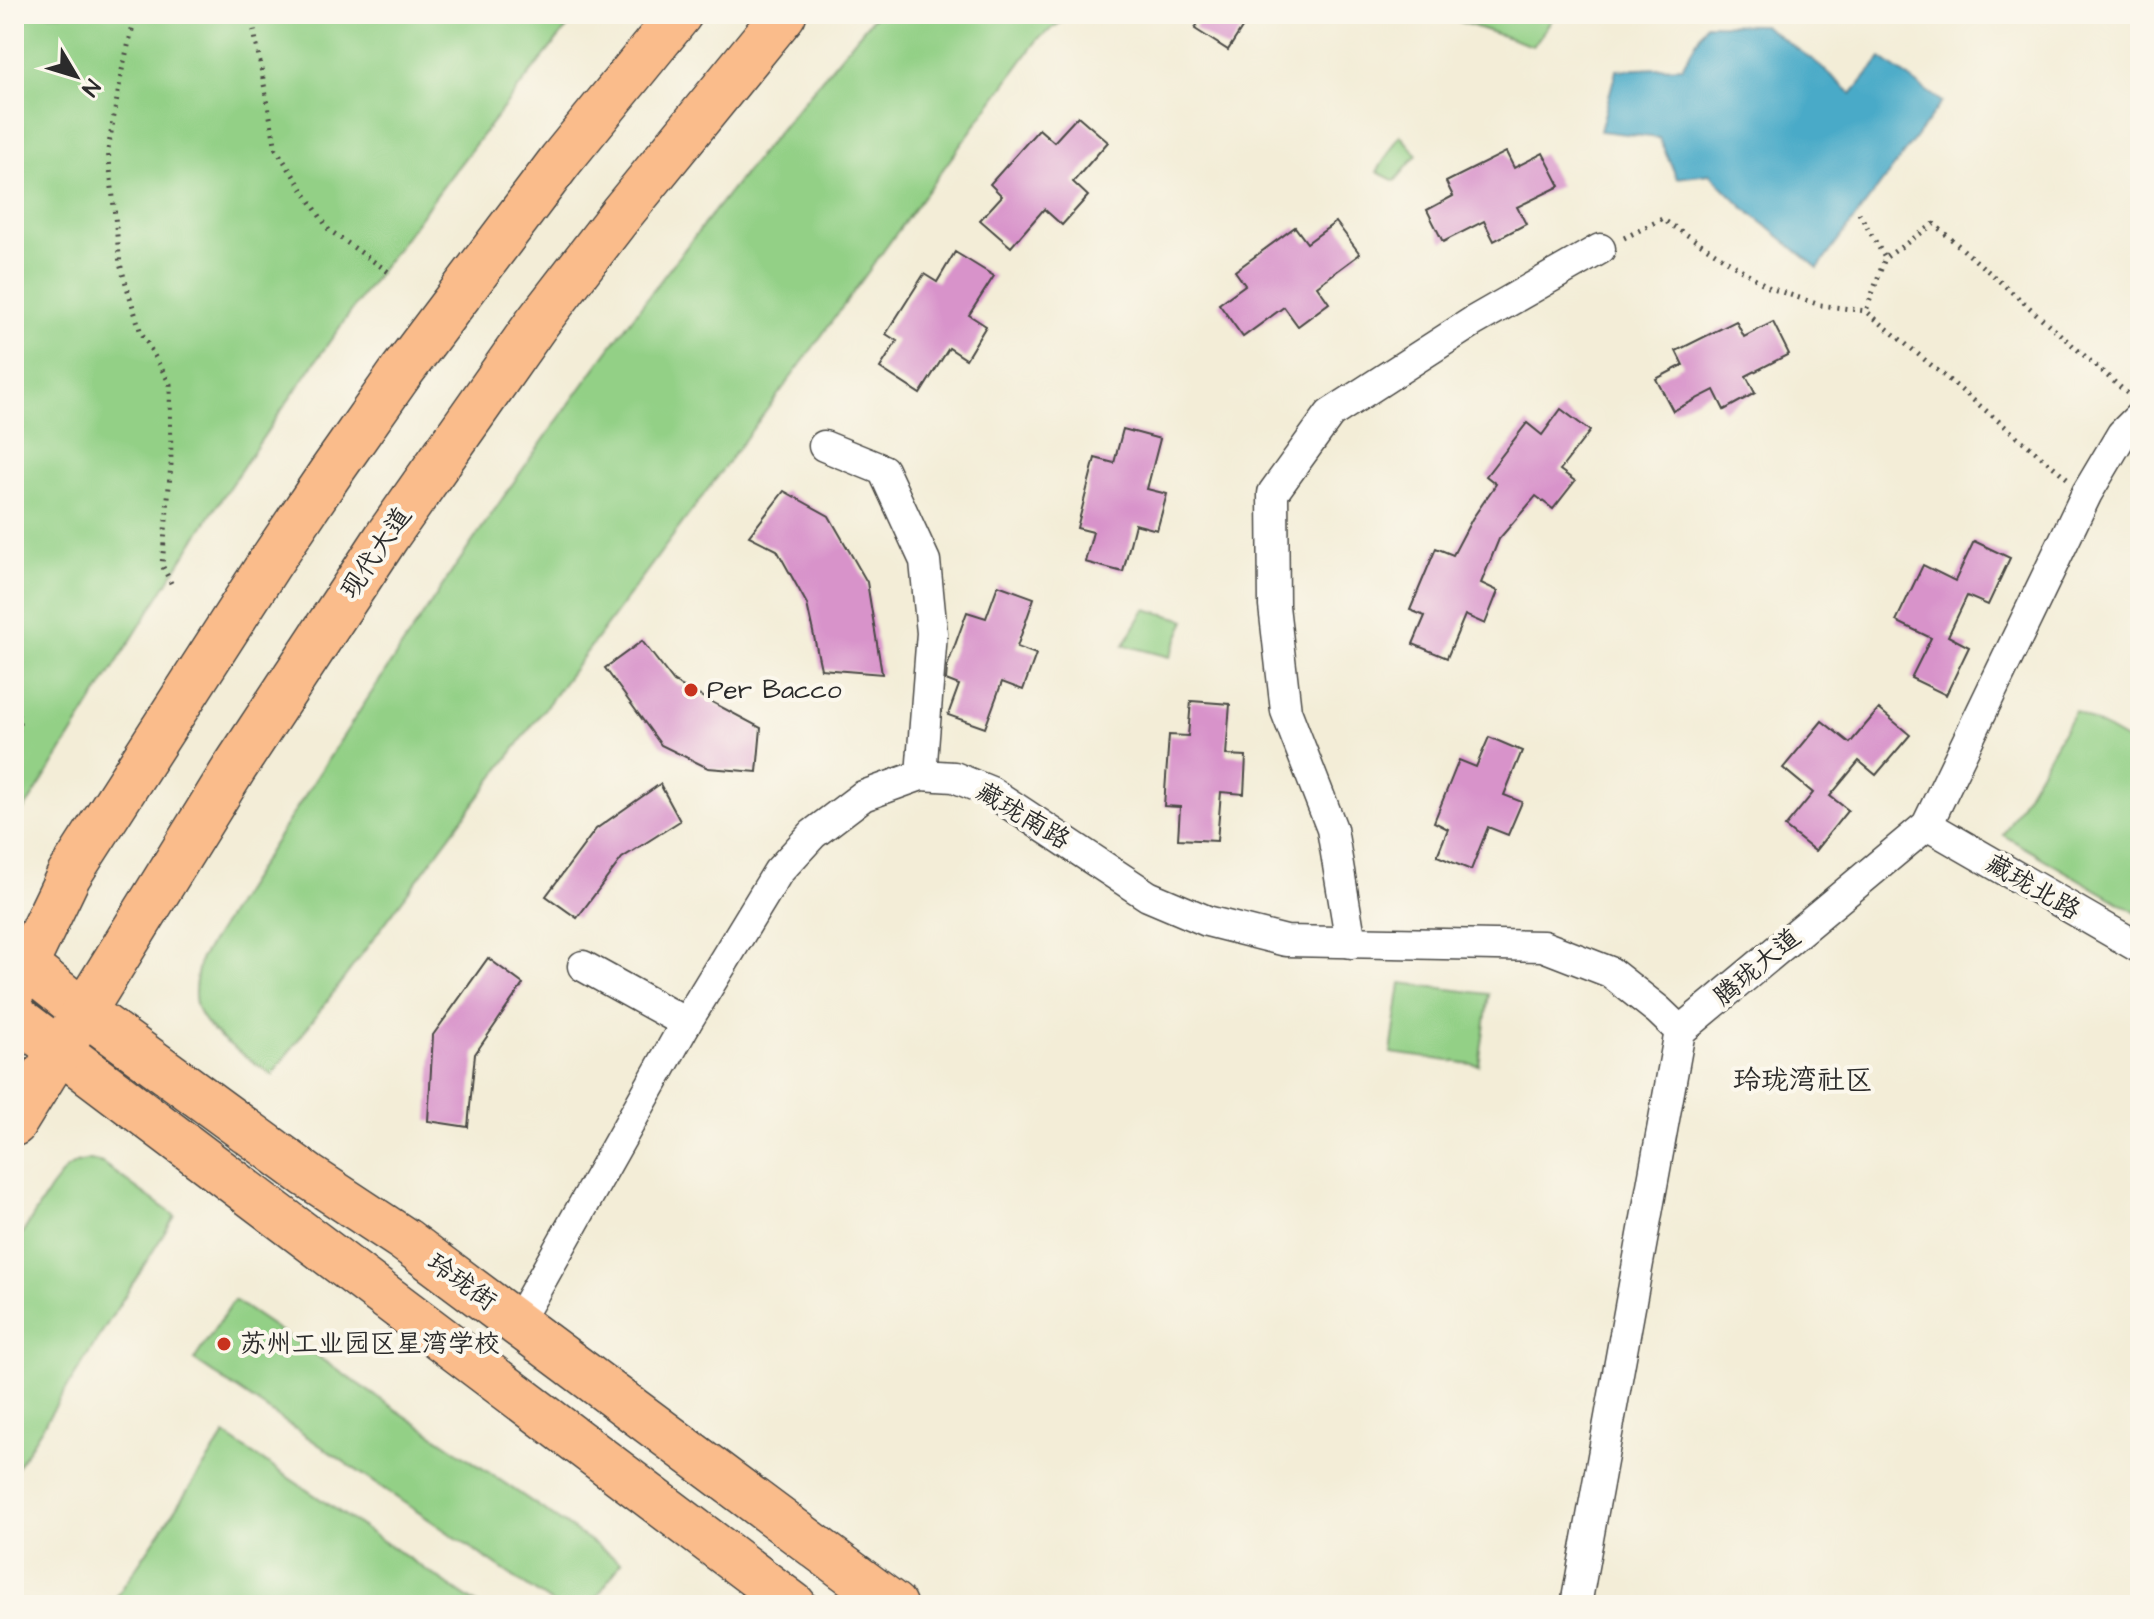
<svg xmlns="http://www.w3.org/2000/svg" width="2154" height="1619" viewBox="0 0 2154 1619" font-family="'Architects Daughter','LXGW WenKai TC',sans-serif">
	<style>
		.green { fill: #93d086; stroke: #5f7e58; stroke-width: 2 }
		.water { fill: #49aac8; stroke: #3a6a7a; stroke-width: 2 }
		.building { fill: #d893ca }
		.lines { fill: none; stroke-linecap: round; stroke-linejoin: round }
		.street-casing { stroke: #494845; stroke-width: 33 }
		.primary-casing { stroke: #494845; stroke-width: 47 }
		.path { stroke: #494845; stroke-width: 5; stroke-dasharray: 2 6; stroke-linecap: butt }
		.street { stroke: #fff; stroke-width: 30 }
		.primary { stroke: #fabc8b; stroke-width: 44 }
		.poi-dot { fill: #c8321e; stroke: #fbf7ec; stroke-width: 3 }
		.labels { text-anchor: middle; dominant-baseline: central; stroke-width: 8; stroke-linejoin: round; paint-order: stroke }
		.street-label { font-size: 26px; fill: #2b2b2b; stroke: #fbf7ec }
		.poi-label { font-size: 26px; fill: #2b2b2b; stroke: #fbf7ec; text-anchor: start }
		.neighbourhood-label { font-size: 28px; fill: #2b2b2b; stroke: #fbf7ec }
	</style>
	<rect width="100%" height="100%" fill="#fbf7ec"/>
	<filter id="ink" filterUnits="userSpaceOnUse"><feTurbulence type="fractalNoise" baseFrequency=".0125" numOctaves="2"/><feDisplacementMap in="SourceGraphic" scale="16" xChannelSelector="R" yChannelSelector="G"/><feConvolveMatrix kernelMatrix="1 2 1 2 8 2 1 2 1" color-interpolation-filters="sRGB"/></filter>
	<filter id="wash" filterUnits="userSpaceOnUse"><feTurbulence type="fractalNoise" baseFrequency=".006" numOctaves="4" result="noise"/><feDisplacementMap in="SourceGraphic" scale="32" xChannelSelector="R" yChannelSelector="G"/><feGaussianBlur stdDeviation="1.8" result="paint"/><feColorMatrix in="noise" values="0 0 0 0 0 0 0 0 0 0 0 0 0 0 0 0 0 1.4 0 .05"/><feComposite in="paint" operator="in"/></filter>
	<g filter="url(#wash)">
		<rect width="100%" height="100%" fill="#f3edd7"/>
		<g class="green">
			<path d="M14 14H578C448 174 326 341 212 513 150 608 91 705 30 801L24 809 14 816Z"/>
			<path d="M876 14H1072L1038 39 795 372 272 1075C250 1058 202 1032 196 1004 193 990 197 974 200 960 349 724 500 490 670 268 736 182 806 98 876 14Z"/>
			<polygon points="1437,14 1556,14 1533,46"/>
			<polygon points="1400,135 1417,155 1395,181 1377,172"/>
			<polygon points="1145,609 1186,620 1170,657 1124,645"/>
			<polygon points="2075,711 2140,748 2140,915 2003,835"/>
			<polygon points="1401,983 1489,994 1479,1065 1391,1053"/>
			<polygon points="90,1160 102,1163 175,1216 14,1472 14,1247 50,1189 65,1170 76,1163"/>
			<polygon points="234,1300 621,1562 592,1605 555,1605 194,1360"/>
			<polygon points="225,1435 478,1605 111,1605"/>
		</g>
		<polygon class="water" points="1706,24 1763,25 1813,60 1852,94 1881,58 1942,102 1818,268 1742,206 1710,174 1677,178 1659,138 1600,131 1616,70 1682,67"/>
		<g id="blocks">
			<g class="building">
				<polygon points="1202,14 1251,14 1228,50 1195,29"/>
				<polygon points="1078,116 1108,142 1073,182 1088,196 1062,225 1044,209 1011,247 980,220 1002,196 990,184 1039,129 1054,142"/>
				<polygon points="1506,152 1514,168 1543,153 1560,186 1517,207 1526,224 1494,241 1484,221 1443,242 1427,210 1453,196 1446,182"/>
				<polygon points="1336,222 1360,254 1317,286 1329,303 1298,326 1284,307 1243,337 1219,304 1245,285 1235,271 1295,227 1307,243"/>
				<polygon points="955,252 994,276 969,315 986,326 966,359 949,348 920,394 880,368 897,341 886,334 924,274 937,282"/>
				<polygon points="1736,321 1744,337 1773,322 1789,354 1746,376 1755,393 1724,410 1714,390 1673,411 1656,379 1683,365 1676,351"/>
				<polygon points="1561,409 1590,431 1560,470 1575,481 1553,509 1536,496 1499,539 1481,583 1498,591 1485,624 1465,615 1447,658 1413,644 1425,616 1410,610 1436,548 1453,555 1472,519 1496,484 1486,476 1527,423 1542,435"/>
				<polygon points="1123,429 1160,439 1147,489 1167,494 1157,530 1135,524 1123,572 1085,562 1093,532 1077,528 1095,458 1114,463"/>
				<polygon points="784,491 829,516 867,582 882,674 821,669 807,604 777,550 749,536"/>
				<polygon points="1974,541 2010,558 1988,605 1967,596 1948,636 1969,647 1946,695 1911,678 1931,638 1896,621 1923,565 1955,581"/>
				<polygon points="998,585 1034,598 1017,647 1036,654 1023,690 1002,682 985,728 948,715 959,685 946,680 947,667 967,612 986,618"/>
				<polygon points="642,641 674,682 761,728 757,772 708,768 661,745 605,668"/>
				<polygon points="1191,701 1230,704 1226,755 1246,756 1244,794 1221,792 1217,841 1178,839 1180,807 1164,806 1169,735 1188,736"/>
				<polygon points="1879,709 1910,735 1876,775 1859,761 1830,796 1848,810 1815,851 1785,827 1813,793 1783,768 1822,721 1850,743"/>
				<polygon points="1489,737 1522,751 1504,795 1522,802 1508,835 1488,827 1471,870 1437,856 1448,829 1434,822 1459,760 1476,767"/>
				<polygon points="660,784 680,821 622,858 577,918 546,896 596,829"/>
				<polygon points="488,958 523,984 475,1054 468,1127 428,1121 433,1035"/>
			</g>
		</g>
	</g>
	<g filter="url(#ink)">
		<use href="#blocks" fill-opacity="0" stroke="#494845" stroke-width="2"/>
		<g class="lines">
			<defs>
				<g id="street">
					<polyline points="824,446 883,470 925,561 932,633 921,775"/>
					<polyline points="1927,825 2140,948"/>
					<polyline points="1351,943 1332,829 1286,711 1274,606 1273,493 1330,414 1474,321 1600,249"/>
					<polyline points="583,966 686,1023"/>
					<polyline points="517,1323 686,1023 778,872 813,834 863,796 921,775 954,777 991,792 1148,896 1207,921 1286,941 1543,946 1610,972 1658,1010 1680,1031"/>
					<polyline points="1576,1605 1680,1031 1927,825 2087,493 2122,434 2140,416"/>
				</g>
				<g id="primary">
					<polyline points="26,966 83,1011 308,1176 405,1240 894,1605"/>
					<polyline points="14,989 69,875 269,564 331,472 402,371 561,160 680,14"/>
					<polyline points="14,1016 794,1605"/>
					<polyline points="14,1124 235,767 388,535 537,323 621,214 784,14"/>
				</g>
			</defs>
			<use href="#street" class="street-casing"/>
			<use href="#primary" class="primary-casing"/>
			<g class="path">
				<polyline points="136,14 122,70 108,150 120,264 140,330 170,384 171,464 162,565 173,587"/>
				<polyline points="251,14 276,149 329,230 390,273"/>
				<polyline points="1859,213 1885,258"/>
				<polyline points="1624,238 1662,219 1770,288 1820,305 1866,311"/>
				<polyline points="2067,478 1866,311 1885,258 1934,224 2127,393"/>
				<polyline points="14,690 19,723 14,826"/>
			</g>
			<use href="#street" class="street"/>
			<use href="#primary" class="primary"/>
		</g>
	</g>
	<g class="poi-dot">
		<circle cx="691" cy="690" r="8"/>
		<circle cx="224" cy="1344" r="8"/>
	</g>
	<g class="labels">
		<g class="street-label">
			<text transform="translate(376 553) rotate(-56)">现代大道</text>
			<text transform="translate(1023 816) rotate(31)">藏珑南路</text>
			<text transform="translate(2033 887) rotate(30)">藏珑北路</text>
			<text transform="translate(1757 967) rotate(-40)">腾珑大道</text>
			<text transform="translate(462 1282) rotate(36)">玲珑街</text>
		</g>
		<g class="poi-label">
			<text x="707" y="690">Per Bacco</text>
			<text x="240" y="1344">苏州工业园区星湾学校</text>
		</g>
		<g class="neighbourhood-label">
			<text x="1803" y="1080">玲珑湾社区</text>
		</g>
	</g>
	<rect width="2154" height="1619" fill="none" stroke="#fbf7ec" stroke-width="48"/>
	<g transform="translate(76 76) rotate(128)" stroke="#fbf7ec" stroke-width="6" paint-order="stroke">
	<path d="M0-6L14 30L0 20L-14 30Z" fill="#2b2b2b"/>
	<text y="-12" font-size="22" font-weight="bold" text-anchor="middle" fill="#2b2b2b">N</text>
	</g>
</svg>
